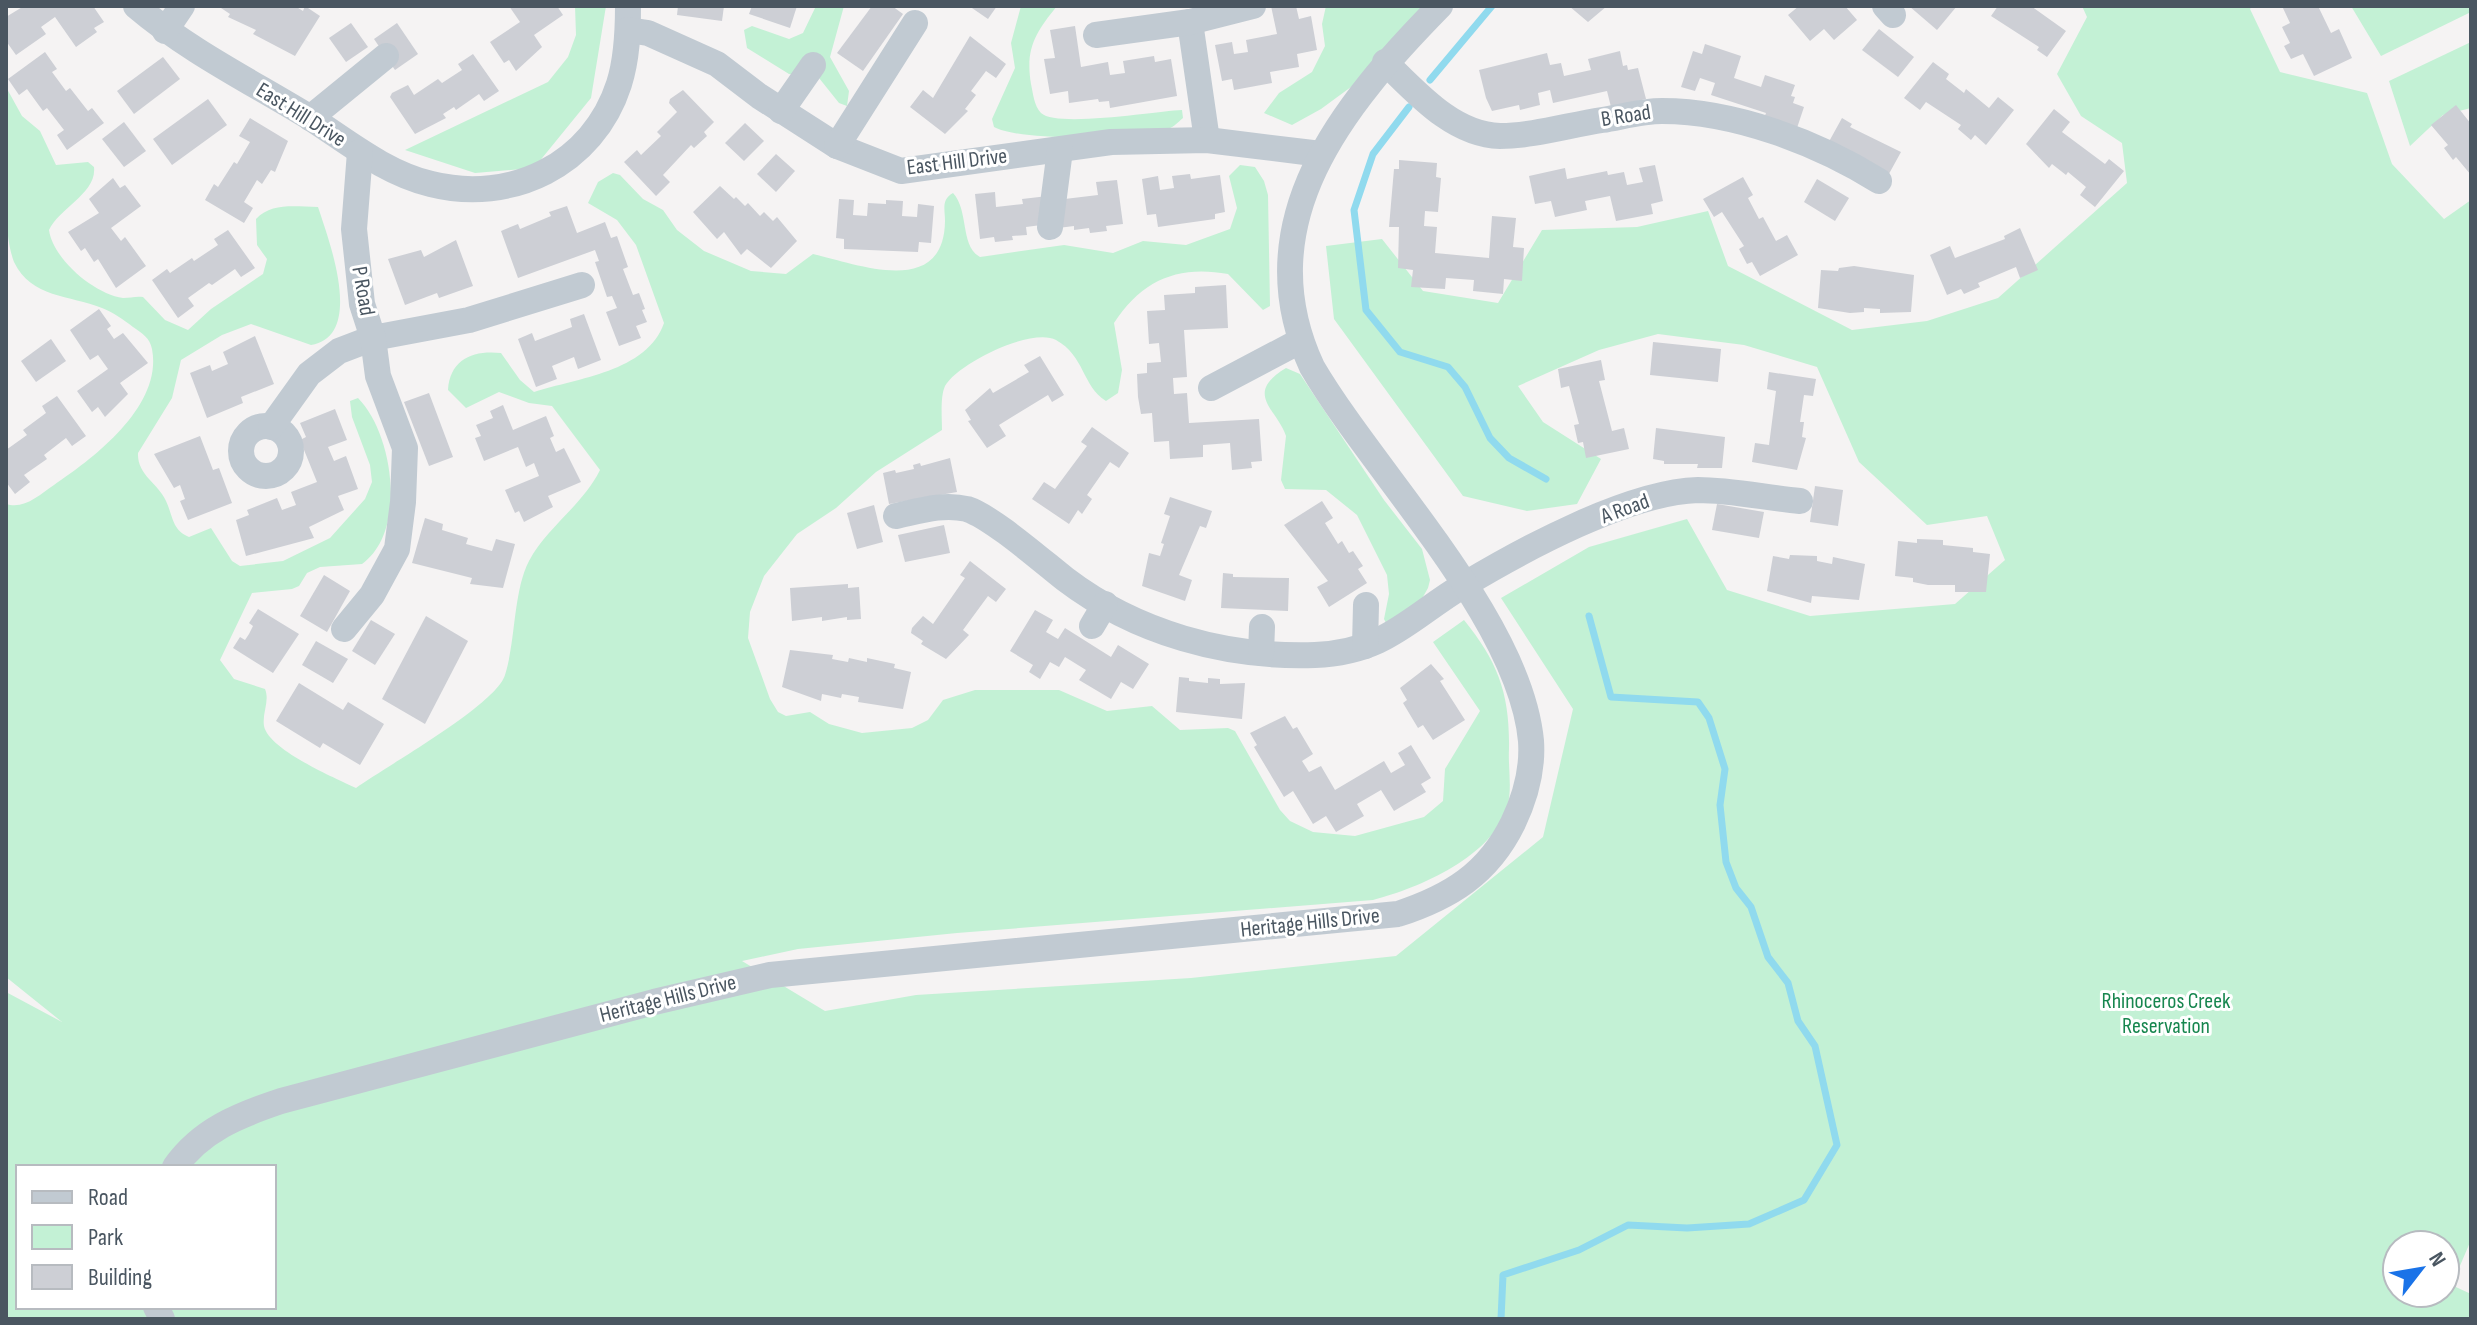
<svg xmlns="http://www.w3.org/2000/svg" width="2477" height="1325" viewBox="0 0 2477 1325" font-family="'Sofia Sans Condensed',sans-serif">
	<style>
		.green { fill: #c3f1d5; fill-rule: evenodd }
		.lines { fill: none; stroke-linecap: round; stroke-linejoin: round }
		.stream { stroke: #90daee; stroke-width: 7 }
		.building { fill: #cdcfd5 }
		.minor { stroke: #c1cad2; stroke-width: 26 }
		.labels { text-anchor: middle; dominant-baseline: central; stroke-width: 6; stroke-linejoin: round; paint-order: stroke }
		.street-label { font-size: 22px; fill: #4a5661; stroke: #fff }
		.park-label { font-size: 22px; fill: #17864f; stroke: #fff }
	</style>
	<rect width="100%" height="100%" fill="#f5f3f3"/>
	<g class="green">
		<polygon points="575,6 606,6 591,98 534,168 475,173 405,150 548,82 568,57 576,35"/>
		<polygon points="816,6 844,6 830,57 849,91 847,106 839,103 819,78 789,74 747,48 744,30 752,26 789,39 803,33"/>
		<path d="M1021 6H1057C1036 32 1025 48 1031 84 1033 93 1034 106 1041 113 1057 128 1157 111 1182 110L1183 118C1178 122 1174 127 1168 129 1136 139 1022 142 994 127L992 119 1015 68 1011 43Z"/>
		<polygon points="1326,6 1428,6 1385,62 1321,109 1292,125 1264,113 1279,93 1312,72 1325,46 1322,24"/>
		<path d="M2082 6H2252L2250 9 2280 72 2367 93 2392 164 2444 219 2471 200V1240L2459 1268 2445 1266V1245H2397V1293H2445V1282L2471 1294V1319H6V992L62 1022 6 977V504C24 510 39 495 54 485 94 458 163 406 152 349 150 338 142 333 133 327 124 320 113 312 102 308 70 295 31 298 14 262 0 225 6 132 6 87L22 116 40 131 56 165 88 162 94 167C97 193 59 208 49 230 53 259 94 294 123 298 130 298 136 296 143 297L165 320 188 330 211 309 263 274 267 259 257 245 256 219C272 202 296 207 318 207 328 238 366 336 311 345L251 324 222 335 181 360 172 398 138 453C137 475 158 483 166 501 173 516 172 530 189 537L211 528 232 561 240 566 283 561 330 538 365 499 372 482 370 465 352 417 350 401 358 398C393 433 408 531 362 564L320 567 307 573 299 586 292 589 252 593 220 660 234 679 265 689C270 701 262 713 264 726 269 750 335 778 356 788 385 767 496 705 505 675 516 640 513 592 529 561 547 527 582 506 600 470L552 406 529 403 499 392 466 408 448 390C450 359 473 350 501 353L520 380 534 392C577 378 647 372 664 323L636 245 617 220 588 203 598 182 613 173 620 175 643 199 663 210 677 230 704 251 751 271 786 274 813 254C857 264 944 299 945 221 945 209 941 200 953 193 969 210 960 246 980 257L1064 245 1113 253 1143 241 1186 245 1230 229 1237 208 1229 176 1240 165 1255 167 1264 181 1268 195 1270 306 1263 310 1228 274C1178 265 1142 280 1114 323L1122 370 1118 393 1106 401C1082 386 1085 356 1056 340 1032 327 958 363 945 386 940 397 942 418 942 430L876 472 836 508 797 534 764 576 750 612 748 638 770 699 778 712 786 716 810 712 829 724 862 733 912 728 928 720 943 700 975 690H1059L1107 711 1152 706 1180 730 1228 728 1235 731 1280 810 1290 821 1313 832 1355 836 1424 817 1443 801 1445 769 1480 711 1433 642 1464 620C1498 662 1510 694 1509 749 1508 767 1512 786 1508 804 1495 856 1419 888 1373 900L957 933 798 949 742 961 825 1011 916 995 1191 978 1396 956 1543 837 1573 709 1501 598 1589 547 1687 519 1727 590 1810 616 1955 604 2005 560 1987 516 1927 525 1859 462 1817 367 1744 345 1658 334 1599 350 1518 386 1543 422 1601 459 1577 504 1527 511 1463 496 1334 319 1326 246 1382 239 1423 291 1498 303 1542 230 1637 227 1708 211 1728 266 1852 330 1927 321 1998 298 2127 183 2122 143 2081 116 2057 74 2087 17ZM18 1167H274V1307H18Z"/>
		<polygon points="2351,6 2471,6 2471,12 2381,56"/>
		<polygon points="2471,42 2471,108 2443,115 2410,146 2389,81"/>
		<path d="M1286 368 1300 374 1384 500 1422 549 1430 580 1428 588 1415 611 1388 627 1384 619 1389 594 1387 575 1357 515 1326 490 1285 489 1281 480 1286 436C1277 409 1243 394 1286 368Z"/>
	</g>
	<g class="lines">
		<g class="stream">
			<polyline points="1430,80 1492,6"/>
			<polyline points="1409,107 1373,154 1354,210 1366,310 1400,352 1448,367 1465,387 1490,438 1509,458 1546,479"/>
			<polyline points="1501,1319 1503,1275 1579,1250 1628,1225 1687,1228 1749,1224 1804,1200 1837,1145 1815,1046 1798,1021 1788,983 1768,957 1751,907 1736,888 1726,862 1720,805 1725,769 1709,718 1698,702 1611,697 1589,616"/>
		</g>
	</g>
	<g class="building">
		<polygon points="24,6 93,6 104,22 94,28 97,32 76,47 55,17 41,27 46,34 16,55 6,41 6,17"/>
		<polygon points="218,6 295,6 303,11 305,6 320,16 295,56 253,34 256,30 228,17 230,14"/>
		<polygon points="509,6 557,6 563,15 534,35 542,47 516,71 509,60 504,63 490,42 520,22"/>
		<polygon points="678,6 724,6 722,21 677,15"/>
		<polygon points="752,6 797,6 790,28 749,14"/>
		<polygon points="872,6 892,6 903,14 863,71 837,53"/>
		<polygon points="969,6 997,6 988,19"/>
		<polygon points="1271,6 1296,6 1299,19 1311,16 1317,50 1297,54 1299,67 1270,72 1272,83 1234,90 1232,79 1222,81 1215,45 1232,42 1234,54 1248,52 1246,40 1277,34"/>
		<polygon points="1569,6 1607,6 1588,22"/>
		<polygon points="1799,6 1845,6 1857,20 1834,40 1824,29 1810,41 1788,15"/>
		<polygon points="1909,6 1957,6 1937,30"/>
		<polygon points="1998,6 2031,6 2066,31 2047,57 2037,50 2039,47 1991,16"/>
		<polygon points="2282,6 2318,6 2331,33 2339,29 2352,58 2314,76 2303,54 2291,59 2284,46 2290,43 2282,27 2290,23"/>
		<polygon points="351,23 368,47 346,62 329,38"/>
		<polygon points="397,23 418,54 395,70 374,39"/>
		<polygon points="1075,26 1081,67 1108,62 1110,75 1125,73 1123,61 1154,56 1155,62 1171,59 1177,96 1110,108 1109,101 1099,102 1098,99 1069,103 1068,91 1050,94 1044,59 1055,58 1050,30"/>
		<polygon points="1879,29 1914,57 1898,77 1862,50"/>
		<polygon points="970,36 1006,64 996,78 986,71 971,91 976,95 965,109 968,111 945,134 910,107 923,90 933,98"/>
		<polygon points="1705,44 1741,56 1734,78 1761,87 1765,75 1795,85 1791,96 1795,97 1793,103 1804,107 1794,137 1761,126 1766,113 1711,95 1715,83 1700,78 1695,91 1681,87 1693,51 1702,54"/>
		<polygon points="1620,51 1623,66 1627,65 1628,70 1638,68 1646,99 1611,107 1607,91 1553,103 1550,90 1538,93 1540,105 1520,110 1519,105 1492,111 1486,98 1479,70 1547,53 1550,65 1561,63 1564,76 1591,70 1588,59"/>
		<polygon points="45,52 57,69 52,72 66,91 70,88 88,111 92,108 104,123 67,150 57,135 64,130 47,108 43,111 27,89 19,95 8,79"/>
		<polygon points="473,54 499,91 484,101 479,94 456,110 454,107 443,114 446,118 415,134 390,97 392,93 408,85 414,95 438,79 442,83 462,70 458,64"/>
		<polygon points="163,57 180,79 134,114 117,91"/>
		<polygon points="1933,62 1949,74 1946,79 1964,93 1966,89 1989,108 1998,97 2014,110 1986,145 1975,135 1971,140 1958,129 1961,125 1926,102 1920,110 1904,98"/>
		<polygon points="683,90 714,122 704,132 707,136 694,148 691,145 663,175 670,182 656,196 624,162 637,150 641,155 661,136 657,132 677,112 669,103 670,99"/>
		<polygon points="208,99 227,125 172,165 153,139"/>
		<polygon points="2456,105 2471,124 2471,175 2456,157 2453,160 2444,148 2448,145 2431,125"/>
		<polygon points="2054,109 2070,122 2062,132 2105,164 2109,159 2124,171 2095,207 2080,195 2086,187 2068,172 2066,175 2052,164 2049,168 2026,144"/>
		<polygon points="250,118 288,141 275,172 271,170 262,184 257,180 244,202 253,208 244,223 205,200 214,184 218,187 234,162 237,164 250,142 239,136"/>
		<polygon points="1842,118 1852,124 1850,127 1901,152 1885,181 1826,147"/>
		<polygon points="124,122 146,151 124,167 102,139"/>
		<polygon points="745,123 764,141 744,161 725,143"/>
		<polygon points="776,154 795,171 776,192 757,174"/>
		<polygon points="1399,160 1437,163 1436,177 1441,178 1438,212 1425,211 1424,226 1437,227 1435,253 1489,258 1492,216 1516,218 1513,247 1524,248 1522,281 1504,279 1503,294 1473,291 1474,280 1446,278 1445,289 1411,287 1413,270 1398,268 1399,227 1389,227 1394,169 1399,169"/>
		<polygon points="1655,165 1663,201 1651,204 1653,214 1616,221 1610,196 1585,201 1587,210 1555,217 1551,201 1535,204 1529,176 1565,168 1567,179 1607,171 1608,175 1624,172 1627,185 1643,182 1639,168"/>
		<polygon points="1190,174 1191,179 1220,175 1225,212 1215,214 1215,219 1158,227 1156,214 1147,215 1142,179 1158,176 1160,190 1174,188 1172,176"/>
		<polygon points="1743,177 1753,195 1748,198 1759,219 1763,217 1776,241 1787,235 1798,255 1760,276 1752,262 1747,264 1739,249 1744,246 1722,212 1714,217 1703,199"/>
		<polygon points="113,178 120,188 125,185 141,206 111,228 121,241 125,237 146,266 116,288 98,259 94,262 85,248 81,251 68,232 99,213 89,199"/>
		<polygon points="1817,179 1849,198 1835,221 1804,202"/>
		<polygon points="1117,180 1123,224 1106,226 1107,231 1090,233 1089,228 1074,230 1074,226 1050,229 1049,224 1026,227 1027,235 1012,236 1013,240 995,242 994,237 980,239 975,194 995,192 996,207 1023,204 1022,199 1048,196 1048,201 1098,195 1096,182"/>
		<polygon points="720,186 734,199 736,197 745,206 748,203 760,216 764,212 773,221 777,217 797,241 771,268 747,249 741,255 724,232 717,239 693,212"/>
		<polygon points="839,199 854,200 853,215 867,216 868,203 886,204 886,200 903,201 902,216 917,217 918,204 934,206 931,243 919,242 918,252 844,249 844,239 836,238"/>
		<polygon points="567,206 577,233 605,222 611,238 617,236 628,267 623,269 633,295 639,293 645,309 642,310 647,322 636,326 641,338 619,346 606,312 617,308 612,296 607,297 595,262 599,261 595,250 518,278 501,231 518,224 520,229 551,216 549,212"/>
		<polygon points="2020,228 2038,270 2020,278 2016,267 1978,283 1980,287 1964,294 1961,289 1947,295 1930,255 1950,246 1955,258 2005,239 2004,236"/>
		<polygon points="228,230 255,268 241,277 235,269 212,285 209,283 188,298 194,306 178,318 152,280 167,269 170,273 192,258 194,261 218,245 214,239"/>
		<polygon points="456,240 473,286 439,298 437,293 405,305 388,259 421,250 424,257"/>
		<polygon points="1854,266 1914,275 1911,312 1880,313 1880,309 1864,308 1864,312 1850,313 1818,308 1821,270 1838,271 1839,268"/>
		<polygon points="1226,285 1228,328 1184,330 1187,377 1173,378 1174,394 1187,393 1189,423 1259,419 1262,461 1251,462 1252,468 1232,470 1230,443 1203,445 1203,457 1170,459 1169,441 1154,442 1152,413 1141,414 1138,397 1137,374 1147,373 1147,363 1161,362 1159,343 1149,344 1147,311 1165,310 1164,295 1195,293 1195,287"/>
		<polygon points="99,309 111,326 107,329 114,339 123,333 148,363 120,383 128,394 105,417 98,407 92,412 77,391 108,369 98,355 90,360 70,330"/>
		<polygon points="584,314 601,360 578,369 574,357 552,366 557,379 536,387 518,339 532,333 535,341 572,327 570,319"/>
		<polygon points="255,336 274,384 241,397 243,403 207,418 190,373 210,365 212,371 228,364 223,352"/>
		<polygon points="51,339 66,361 36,382 21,361"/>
		<polygon points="1653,342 1721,349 1718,382 1650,375"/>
		<polygon points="1040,356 1064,395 1052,402 1048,395 999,425 1006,436 987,448 968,421 971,420 965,410 990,388 993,393 1029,372 1024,365"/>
		<polygon points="1601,360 1605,380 1599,381 1612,431 1624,428 1629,449 1586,458 1583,442 1578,443 1574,425 1579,424 1569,386 1561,388 1558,369"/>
		<polygon points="1769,372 1816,379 1813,396 1804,395 1800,422 1804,422 1802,437 1806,438 1797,470 1752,462 1755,443 1769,445 1776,391 1767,389"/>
		<polygon points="429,393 453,457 429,466 404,402"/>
		<polygon points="57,396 86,436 72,446 66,438 44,455 47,459 24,475 30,482 15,494 6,482 6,450 27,435 23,430 46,413 42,406"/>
		<polygon points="503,405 513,430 546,416 554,436 550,438 556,452 564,448 581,482 548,496 553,507 524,522 519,511 515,513 505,490 539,476 534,463 526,467 518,447 484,461 475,438 481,436 476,425 493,418 490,411"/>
		<polygon points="335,409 347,440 328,447 334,461 346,456 358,489 338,496 344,510 309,527 314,538 246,556 236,520 249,515 247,510 277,498 282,510 296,505 291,492 317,482 300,440 306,437 300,423"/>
		<polygon points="1092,427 1129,453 1119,468 1110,462 1087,495 1092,499 1082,514 1078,510 1069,524 1032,499 1044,482 1055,489 1087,446 1081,442"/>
		<polygon points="1656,428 1725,437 1722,468 1697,468 1698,464 1664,464 1664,461 1653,459"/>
		<polygon points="200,436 213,470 219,468 232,503 188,520 180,501 185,499 180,485 174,488 154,454"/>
		<polygon points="950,458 957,492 889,504 883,473 895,470 896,473 914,469 913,465 920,463 921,466"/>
		<polygon points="1815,486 1843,490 1838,526 1810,522"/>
		<polygon points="1170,497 1212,511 1206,528 1200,526 1179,575 1192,580 1185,601 1142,586 1149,553 1160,556 1164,544 1161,543 1170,516 1164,514"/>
		<polygon points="1322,501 1333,518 1325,523 1338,544 1342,541 1349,553 1353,551 1363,566 1358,569 1367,583 1329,607 1317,587 1328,581 1284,525"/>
		<polygon points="1717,504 1764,512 1759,538 1712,530"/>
		<polygon points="874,505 883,542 857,549 847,513"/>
		<polygon points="425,518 443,524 442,530 468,538 466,544 492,551 496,539 515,544 503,588 470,584 472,578 412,563"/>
		<polygon points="944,525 950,553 905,562 898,535"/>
		<polygon points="1917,539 1943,540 1943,545 1973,548 1973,552 1990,554 1986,592 1955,592 1955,585 1928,585 1913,582 1913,578 1895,576 1898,541 1917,543"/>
		<polygon points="1790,555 1817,556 1817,561 1832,564 1833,557 1865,564 1859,600 1812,596 1811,603 1767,591 1773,556 1789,559"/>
		<polygon points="970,561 1006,589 996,602 988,596 963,630 969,635 946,659 921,644 923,641 911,633 912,628 923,616 933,624 965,578 960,575"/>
		<polygon points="1223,573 1233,574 1233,577 1289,578 1288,611 1221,608"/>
		<polygon points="324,575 350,591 327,632 300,616"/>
		<polygon points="848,584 848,588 859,587 861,619 847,620 847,617 822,621 822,617 792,621 790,588"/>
		<polygon points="258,609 299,634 273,673 233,648 240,637 245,640 249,634 253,626 249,623"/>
		<polygon points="1035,610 1053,620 1046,632 1058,639 1065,628 1111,657 1118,645 1149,664 1133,689 1121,682 1111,699 1079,680 1086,670 1065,657 1059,667 1050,662 1040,679 1029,672 1033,665 1010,651"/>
		<polygon points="426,616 468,641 425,724 382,699"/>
		<polygon points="371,620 395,634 375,665 352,651"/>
		<polygon points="316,641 348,659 333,683 302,665"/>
		<polygon points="790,650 833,655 832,659 848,662 849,658 867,662 867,658 895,664 894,668 911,672 903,709 858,702 859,697 842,694 841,698 822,694 821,701 782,687"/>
		<polygon points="1431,664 1444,679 1440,681 1465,720 1433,740 1423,725 1418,728 1403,703 1407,700 1400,688"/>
		<polygon points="1179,677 1189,678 1189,681 1208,683 1208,678 1220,679 1220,684 1245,683 1242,719 1176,712"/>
		<polygon points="299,683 343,710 348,702 384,724 360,765 323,743 320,748 276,721"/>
		<polygon points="1285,716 1293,729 1297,727 1313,754 1302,761 1309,772 1321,766 1335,790 1384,761 1391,773 1405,765 1398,753 1411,745 1431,778 1421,784 1426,792 1394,811 1381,790 1357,804 1364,816 1336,832 1326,816 1313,824 1293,791 1284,797 1254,747 1257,745 1250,733"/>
	</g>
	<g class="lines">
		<g class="minor">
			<path d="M136 6C189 51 250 81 309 117 348 142 385 173 431 184 511 204 593 165 619 84 627 59 628 32 628 6"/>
			<polyline points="1885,6 1893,15"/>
			<polyline points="1190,22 1207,140"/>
			<polyline points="628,30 648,33 717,64 759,96 837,146 901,171 1111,142 1207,140 1321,154"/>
			<polyline points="165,31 182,6"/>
			<polyline points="1096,35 1190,22 1253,6"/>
			<path d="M1385 62C1416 92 1453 135 1500 136 1533 136 1569 125 1602 120 1621 117 1643 111 1662 111 1735 111 1818 143 1879 181"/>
			<polyline points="781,111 813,65"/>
			<polyline points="310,118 386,56"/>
			<polyline points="837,146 915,23"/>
			<polyline points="1050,227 1060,150"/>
			<polyline points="1211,388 1300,341"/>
			<circle cx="266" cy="451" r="25"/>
			<polyline points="271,427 309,374 339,351 373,338 469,320 582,285"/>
			<path d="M896 516C919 511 943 503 967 509 992 517 1042 561 1065 579 1136 633 1226 658 1315 655 1386 652 1409 618 1464 585 1524 549 1629 492 1698 490 1731 490 1767 498 1800 501"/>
			<polyline points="1092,626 1105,604"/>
			<polyline points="344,629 372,595 397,549 403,502 405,448 378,376 373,338 362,304 354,229 360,152"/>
			<polyline points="1365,646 1366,605"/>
			<polyline points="1261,653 1262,627"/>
			<path d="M175 1167C201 1130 239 1115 281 1101L654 1002 770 975 1398 914C1450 897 1488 874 1513 823 1525 798 1533 770 1531 741 1520 620 1374 473 1312 367 1245 222 1343 105 1440 6"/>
			<polyline points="156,1307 162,1319"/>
		</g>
	</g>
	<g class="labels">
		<g class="street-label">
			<text transform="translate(301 115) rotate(32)">East Hill Drive</text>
			<text transform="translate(1626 116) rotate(-9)">B Road</text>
			<text transform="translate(957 162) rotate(-7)">East Hill Drive</text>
			<text transform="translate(363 291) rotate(80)">P Road</text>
			<text transform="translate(1625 509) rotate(-20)">A Road</text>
			<text transform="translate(1310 923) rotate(-6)">Heritage Hills Drive</text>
			<text transform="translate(668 999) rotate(-14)">Heritage Hills Drive</text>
		</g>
		<g class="park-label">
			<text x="2166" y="1001">Rhinoceros Creek<tspan x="2166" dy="25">Reservation</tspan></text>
		</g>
	</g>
	<rect width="2477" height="1325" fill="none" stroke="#4a5661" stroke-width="16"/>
	<rect x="16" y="1165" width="260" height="144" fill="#ffffff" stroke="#b7bbc0" stroke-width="2"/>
	<rect x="32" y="1191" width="40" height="12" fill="#c1cad2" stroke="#b7bbc0" stroke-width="2"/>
	<text x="88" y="1205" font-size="24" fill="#4a5661">Road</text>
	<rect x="32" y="1225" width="40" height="24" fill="#c3f1d5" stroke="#b7bbc0" stroke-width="2"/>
	<text x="88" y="1245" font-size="24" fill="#4a5661">Park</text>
	<rect x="32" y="1265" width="40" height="24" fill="#cdcfd5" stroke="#b7bbc0" stroke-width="2"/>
	<text x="88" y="1285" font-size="24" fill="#4a5661">Building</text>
	<g transform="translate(2421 1269) rotate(59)"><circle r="38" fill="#ffffff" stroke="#b7bbc0" stroke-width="2"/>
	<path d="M0-6L14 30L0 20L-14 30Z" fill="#1a73e8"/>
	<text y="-12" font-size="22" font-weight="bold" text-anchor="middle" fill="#4a5661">N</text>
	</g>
</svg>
